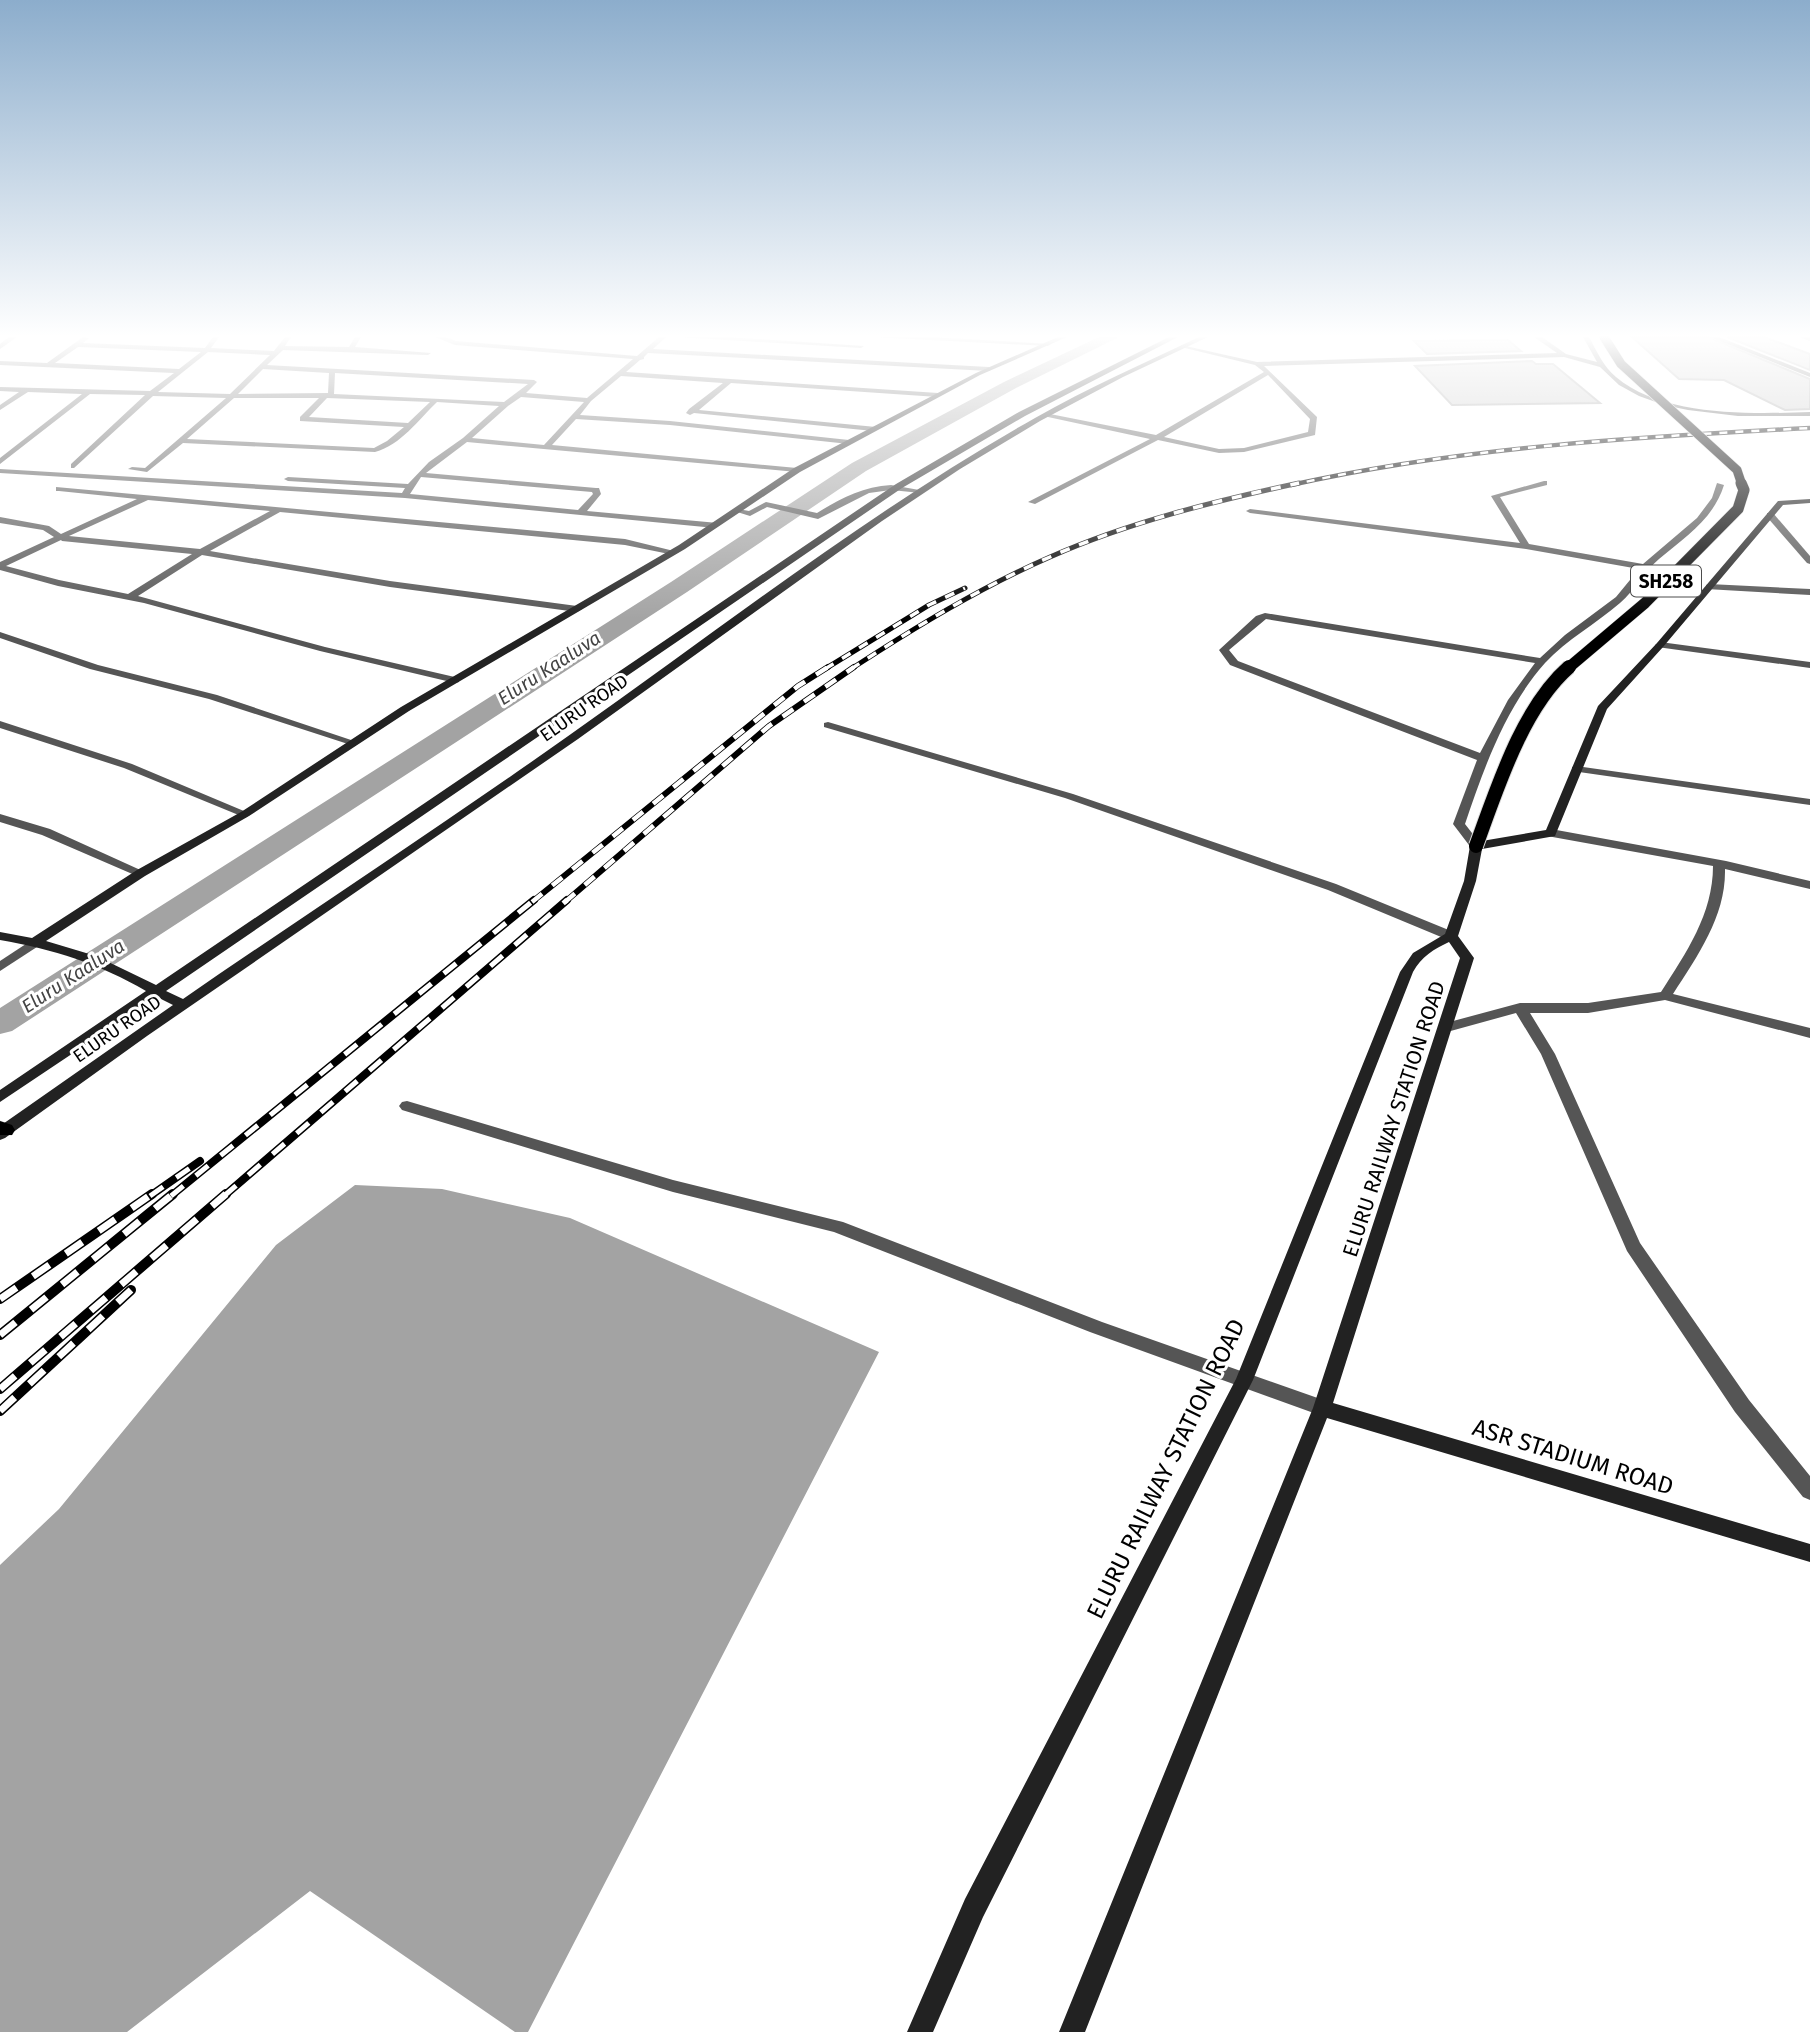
<svg xmlns="http://www.w3.org/2000/svg" width="1810" height="2032" viewBox="0 0 1810 2032" font-family="'Fira Sans',sans-serif">
	<style>
		.water { fill: #a3a3a3 }
		.lines { fill: none; stroke-linecap: round; stroke-linejoin: round }
		.canal { fill: #a3a3a3; fill-rule: evenodd }
		.building { fill: #c4c4c4; stroke: #999; stroke-width: 2 }
		.primary-casing { stroke: #dbdbdb; stroke-width: 1 }
		.street { fill: #555; fill-rule: evenodd }
		.secondary { fill: #222; fill-rule: evenodd }
		.primary { fill: #000; fill-rule: evenodd }
		.rail-far4-casing { stroke: #000; stroke-width: 4.5 }
		.rail-far3-casing { stroke: #000; stroke-width: 5 }
		.rail-far2-casing { stroke: #000; stroke-width: 6 }
		.rail-far1-casing { stroke: #000; stroke-width: 8 }
		.rail-casing { stroke: #000; stroke-width: 10 }
		.rail-far4 { stroke: #fff; stroke-width: 2.5; stroke-dasharray: 8; stroke-linecap: butt }
		.rail-far3 { stroke: #fff; stroke-width: 3.5; stroke-dasharray: 10; stroke-linecap: butt }
		.rail-far2 { stroke: #fff; stroke-width: 4.5; stroke-dasharray: 13; stroke-linecap: butt }
		.rail-far1 { stroke: #fff; stroke-width: 5; stroke-dasharray: 16; stroke-linecap: butt }
		.rail { stroke: #fff; stroke-width: 7; stroke-dasharray: 20; stroke-linecap: butt }
		.primary-bridge-far2-casing { stroke: #dbdbdb; stroke-width: 10; stroke-linecap: butt }
		.primary-bridge-far1-casing { stroke: #dbdbdb; stroke-width: 12; stroke-linecap: butt }
		.primary-bridge-casing { stroke: #dbdbdb; stroke-width: 16; stroke-linecap: butt }
		.primary-bridge-far2 { stroke: #000; stroke-width: 9 }
		.primary-bridge-far1 { stroke: #000; stroke-width: 11 }
		.primary-bridge { stroke: #000; stroke-width: 14 }
		.labels { text-anchor: middle; dominant-baseline: central; stroke-width: 6; stroke-linejoin: round; paint-order: stroke }
		.far-street-label { font-size: 18px; fill: #000; stroke: #fff }
		.shield { fill: #fff; stroke: #4c4c4c; stroke-width: 2 }
		.shield-label { font-size: 19px; font-weight: bold; fill: #000 }
		.far-water-label { font-size: 19px; font-style: italic; fill: #444; stroke: #fff }
		.street-label { font-size: 21px; fill: #000; stroke: #fff }
		.near-street-label { font-size: 24px; fill: #000; stroke: #fff }
	</style>
	<rect width="100%" height="100%" fill="#fff"/>
	<polygon class="water" points="355,1185 442,1189 570,1218 879,1352 528,2032 515,2032 310,1891 127,2032 0,2032 0,1565 59,1509 276,1245"/>
	<g class="lines">
		<polygon class="canal" points="1099,337 1119,337 1016,388 866,471 687,592 12,1031 0,1034 0,1008 671,582 852,463 1004,382"/>
	</g>
	<g class="building">
		<polygon points="1632,337 1708,337 1810,379 1810,409 1785,410 1724,380 1679,379"/>
		<polygon points="1727,337 1764,337 1810,354 1810,370"/>
		<polygon points="1508,340 1521,351 1427,354 1414,341"/>
		<polygon points="1532,361 1536,364 1553,364 1600,403 1452,405 1415,366"/>
	</g>
	<g class="lines">
		<defs>
			<polygon id="primary" points="0,1121 12,1125 15,1130 12,1135 0,1135"/>
		</defs>
		<use href="#primary" class="primary-casing"/>
		<g class="street">
			<polygon points="9,337 17,337 0,349 0,344"/>
			<path d="M83 337 89 338 83 343 205 348 213 337H219L211 348 274 351 285 337H291L285 346 349 347 355 337H361L355 347 431 353 428 355 283 350 267 365 534 380 537 382 526 393 587 398 633 359 455 345 435 337H445L456 341 637 356 659 337H666L653 349 989 367 992 369 989 371 648 353 644 357V359L640 360 626 372 938 393 941 395 938 397 731 383 699 410 876 427V431H873L694 413 690 415 686 413 689 409 723 383 621 376 591 401 580 415 670 421 849 440 853 442 849 444 670 425 576 419 552 445 797 468 801 470 797 472 467 442 426 473 596 488H599L601 494 587 511 718 523 719 525 715 528 405 498 0 473V469L402 493 405 488 288 481 284 479 288 477 408 484 429 462 463 438 499 406 437 402C418 420 401 445 375 452L183 443 147 472 128 469 132 467 145 468 226 398 153 396 74 468H71V464L145 395 90 394 0 464V458L82 394 28 392 0 410V405L19 392 0 391V387L150 391 174 373 0 365V361L47 363ZM78 347H79L201 352 179 369 55 363ZM208 352 270 355 230 394 158 392ZM263 369 329 373 328 393 238 394ZM335 373 528 384 504 402 334 394ZM521 397 584 402 544 445 472 438 508 406ZM234 398H319L300 417V421L404 427 387 441 374 448 187 439ZM327 398 430 402 408 423 309 417ZM421 477 592 492 593 494 578 510 410 494Z"/>
			<polygon points="679,337 726,337 864,346 861,348"/>
			<polygon points="873,337 931,337 1051,344 1048,346"/>
			<path d="M1534 337H1542L1566 354 1597 362 1583 337H1589C1597 352 1604 367 1616 377 1663 417 1752 414 1810 412V416H1738L1688 410 1664 405 1639 396 1619 385 1600 367 1564 357 1264 366 1317 417 1315 435 1244 452 1219 453 1158 440 1035 504 1028 502 1150 439 1048 417 1045 413 1156 435 1264 372 1255 365 1181 347V345L1257 362 1557 353ZM1268 375 1310 419 1308 432 1244 448 1219 449 1164 437Z"/>
			<polygon points="1710,337 1719,337 1810,373 1810,377"/>
			<polygon points="1800,337 1810,337 1810,341 1801,338"/>
			<path d="M1544 481H1547V485L1500 497 1529 544 1643 564 1697 518 1712 498 1717 483 1724 485C1713 520 1685 537 1659 559 1644 572 1635 590 1620 603 1596 624 1567 639 1545 663 1505 708 1484 768 1465 824L1482 846 1476 850 1472 849 1453 824 1477 760 1230 665 1219 650 1256 616 1265 613 1540 658 1565 635 1616 597 1639 569 1526 549 1250 513 1246 511 1250 509 1520 543 1491 496ZM1266 619 1535 663 1508 700 1480 753 1238 661 1229 650Z"/>
			<path d="M891 485 925 491 921 493 891 490 869 493 818 519 767 507 750 516 734 511 738 509 749 511 766 502 817 513C841 498 862 487 891 485Z"/>
			<path d="M56 487 625 539 678 552 674 555 625 545 280 512 210 551 390 581 577 606 582 609 577 612 390 587 202 555 138 596 325 647 459 678V682L455 683 320 651 144 603 58 586 0 570V562L54 537 43 530 0 523V517L49 526 61 534 137 499 59 491H56ZM148 500 270 511 200 549 69 536ZM61 540 62 541 192 554 128 594 59 580 6 566Z"/>
			<polygon points="1767,513 1773,513 1810,556 1810,564 1807,563 1767,517"/>
			<polygon points="1709,584 1810,589 1810,595 1706,589 1706,585"/>
			<polygon points="0,632 98,665 217,695 357,742 356,744 348,744 209,699 90,669 0,638"/>
			<polygon points="1660,642 1810,662 1810,668 1657,647 1655,645"/>
			<polygon points="0,721 132,764 251,814 245,818 241,816 124,768 0,728"/>
			<polygon points="828,722 1073,794 1336,884 1456,933 1458,936 1451,940 1446,939 1328,890 1065,798 824,727 824,723"/>
			<polygon points="1576,766 1810,799 1810,805 1572,771 1572,767"/>
			<polygon points="0,814 50,829 147,873 141,877 137,876 42,835 0,822"/>
			<path d="M1551 829 1726 861 1810 881V889L1725 869C1726 916 1698 955 1673 994L1810 1028V1038L1665 1000 1588 1013H1530L1555 1054 1640 1243 1749 1400 1810 1476V1500L1803 1497 1735 1412 1627 1251 1541 1054 1516 1013 1447 1032 1440 1027 1442 1024 1520 1003H1588L1661 992C1686 953 1713 914 1713 866L1547 836 1545 833Z"/>
			<polygon points="35,938 42,942 40,945 0,971 0,961"/>
			<polygon points="407,1101 673,1180 843,1222 1102,1322 1329,1402 1331,1408 1329,1414 1322,1416 1090,1332 834,1232 673,1192 402,1110 399,1106 402,1102"/>
		</g>
		<g class="secondary">
			<path d="M1058 337H1067L980 375 800 472 685 549 409 711 249 816 145 876 46 941 96 956 156 985 896 484 1019 412 1169 337H1178L1025 416 902 488 166 991 183 999C312 910 443 825 571 734 724 626 872 510 1035 418 1088 388 1144 363 1199 337H1208L1123 377 1040 421 960 469 882 521 578 739 147 1036 5 1138 0 1140V1126L173 1005 157 997 0 1102V1090L146 991C100 964 53 949 0 940V932L32 938 137 870 241 812 401 707 679 545 794 468 976 373Z"/>
			<path d="M1810 499V503L1783 505 1663 647 1607 709 1555 836 1482 849 1476 881 1458 936 1474 958 1333 1403 1810 1544V1562L1327 1418 1085 2032H1059L1313 1408 1460 958 1449 942C1434 949 1421 957 1413 972L1253 1380 983 1917 933 2032H907L965 1899 1236 1379 1400 972 1413 953 1445 934 1464 881 1470 846 1476 842 1546 830 1598 706 1657 643 1778 501Z"/>
		</g>
		<use href="#primary" class="primary"/>
		<defs>
			<path id="rail-far4" d="M1291 485C1462 447 1636 437 1810 428"/>
			<g id="rail-far3">
				<polyline points="825,669 929,605 965,588"/>
				<path d="M851 669C914 628 981 587 1050 557 1129 522 1215 501 1299 483"/>
			</g>
			<g id="rail-far2">
				<polyline points="532,902 798,686 828,667"/>
				<polyline points="565,902 769,726 854,667"/>
			</g>
			<g id="rail-far1">
				<polyline points="150,1196 200,1161"/>
				<polyline points="171,1196 534,900"/>
				<polyline points="224,1196 567,900"/>
			</g>
			<g id="rail">
				<polyline points="0,1299 152,1194"/>
				<polyline points="0,1335 173,1194"/>
				<polyline points="0,1389 226,1194"/>
				<polyline points="0,1411 131,1290"/>
			</g>
		</defs>
		<use href="#rail-far4" class="rail-far4-casing"/>
		<use href="#rail-far3" class="rail-far3-casing"/>
		<use href="#rail-far2" class="rail-far2-casing"/>
		<use href="#rail-far1" class="rail-far1-casing"/>
		<use href="#rail" class="rail-casing"/>
		<use href="#rail-far4" class="rail-far4"/>
		<use href="#rail-far3" class="rail-far3"/>
		<use href="#rail-far2" class="rail-far2"/>
		<use href="#rail-far1" class="rail-far1"/>
		<use href="#rail" class="rail"/>
		<defs>
			<polyline id="primary-bridge-far2" points="1604,337 1621,364 1737,470 1742,485"/>
			<polyline id="primary-bridge-far1" points="1567,669 1645,603 1738,509 1744,490 1741,483"/>
			<path id="primary-bridge" d="M1476 846C1497 789 1522 708 1569 667"/>
		</defs>
		<use href="#primary-bridge-far2" class="primary-bridge-far2-casing"/>
		<use href="#primary-bridge-far1" class="primary-bridge-far1-casing"/>
		<use href="#primary-bridge" class="primary-bridge-casing"/>
		<use href="#primary-bridge-far2" class="primary-bridge-far2"/>
		<use href="#primary-bridge-far1" class="primary-bridge-far1"/>
		<use href="#primary-bridge" class="primary-bridge"/>
	</g>
	<linearGradient id="sky" x2="0" y2="1"><stop stop-color="#8cadcc"/><stop offset="0.54" stop-color="#fff"/><stop offset="1" stop-color="#fff" stop-opacity="0"/></linearGradient>
	<rect width="1810" height="622" fill="url(#sky)"/>
	<g class="labels">
		<g class="far-street-label">
			<text transform="translate(584 708) rotate(-35)">ELURU ROAD</text>
			<text transform="translate(117 1029) rotate(-35)">ELURU ROAD</text>
		</g>
		<rect class="shield" x="1631" y="565.5" width="70" height="31" rx="5"/>
		<g class="shield-label">
			<text x="1666" y="581">SH258</text>
		</g>
		<g class="far-water-label">
			<text transform="translate(549 668) rotate(-33)">Eluru Kaaluva</text>
			<text transform="translate(73 976) rotate(-33)">Eluru Kaaluva</text>
		</g>
		<g class="street-label">
			<text transform="translate(1394 1119) rotate(-72)">ELURU RAILWAY STATION ROAD</text>
		</g>
		<g class="near-street-label">
			<text transform="translate(1573 1457) rotate(17)">ASR STADIUM ROAD</text>
			<text transform="translate(1166 1469) rotate(-64)">ELURU RAILWAY STATION ROAD</text>
		</g>
	</g>
</svg>
